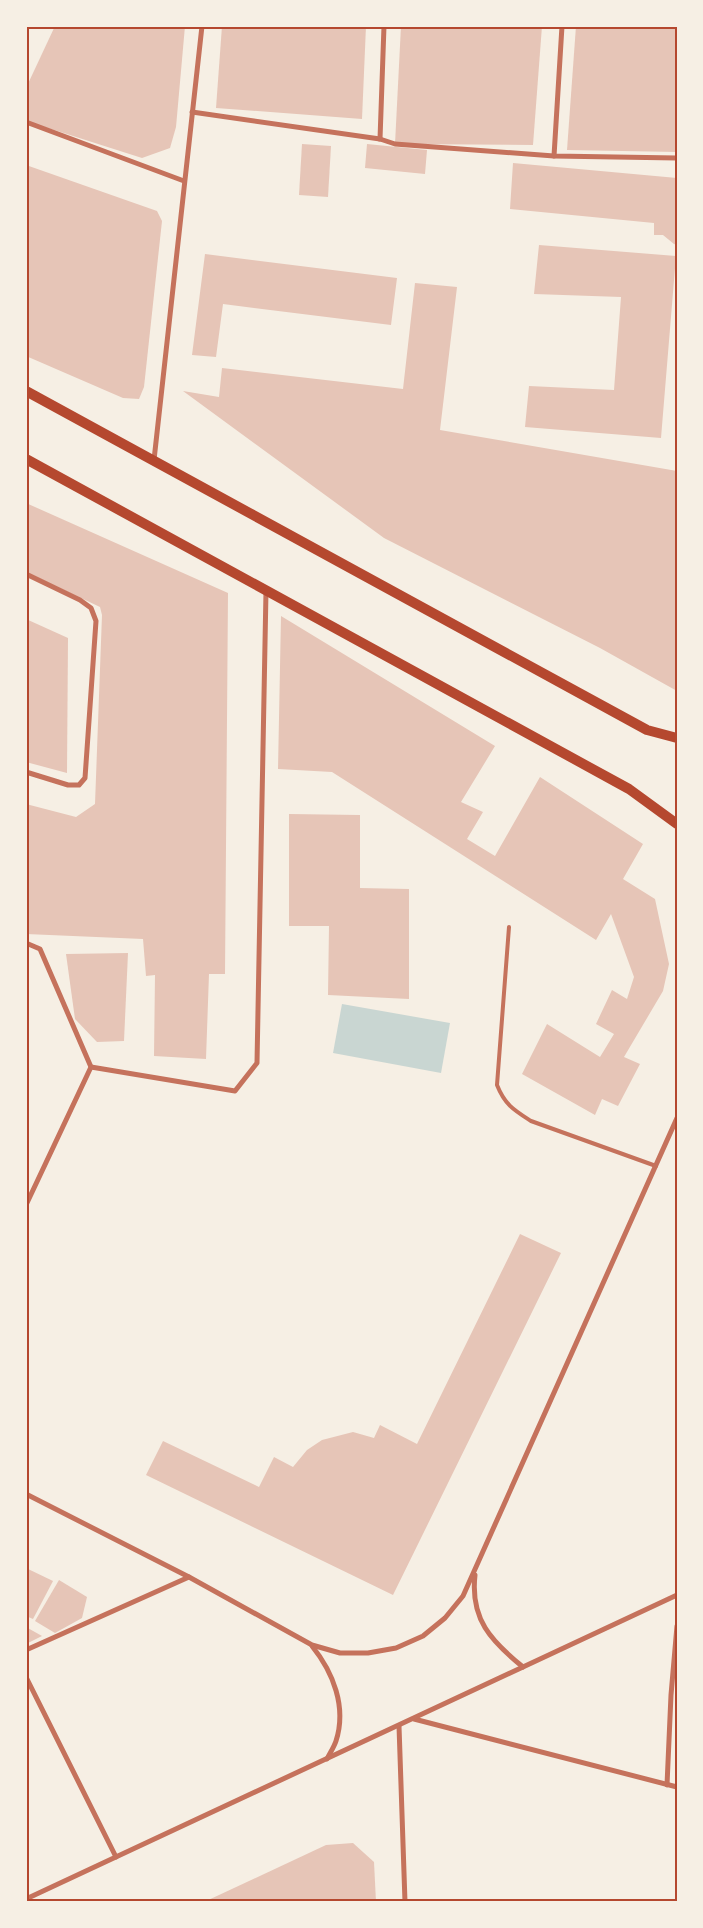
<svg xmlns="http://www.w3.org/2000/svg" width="703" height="1928" viewBox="0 0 703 1928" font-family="'Golos Text',sans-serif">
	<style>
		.water { fill: #c9d6d2 }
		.building { fill: #e6c5b7 }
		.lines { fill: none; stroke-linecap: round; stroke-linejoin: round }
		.service { stroke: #c5725c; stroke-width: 4 }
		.minor { stroke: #c5725c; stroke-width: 5 }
		.secondary { stroke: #b5482f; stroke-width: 10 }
		.neatline { fill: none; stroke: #b5482f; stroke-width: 2 }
	</style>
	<rect width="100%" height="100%" fill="#f6efe4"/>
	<polygon class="water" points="342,1004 450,1023 441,1073 333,1053"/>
	<g class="building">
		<polygon points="55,26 185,26 176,127 170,148 142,158 26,121 26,88"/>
		<polygon points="222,26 366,26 362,119 216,108"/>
		<polygon points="401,26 542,26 533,145 395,144"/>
		<polygon points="576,26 677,26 677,152 567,150"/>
		<polygon points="302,144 331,146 328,197 299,195"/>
		<polygon points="367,144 427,150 425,174 365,168"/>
		<polygon points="513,163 677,178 677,245 674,244 663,235 654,235 654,223 510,209"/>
		<polygon points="26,165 157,211 162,221 144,387 139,399 123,398 26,356"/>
		<polygon points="539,245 676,256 661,438 525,427 529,386 614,390 621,297 534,294"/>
		<polygon points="205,254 397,278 391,325 223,304 216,357 192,355"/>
		<polygon points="415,283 457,287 440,430 677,471 677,691 600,648 384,538 183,391 219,397 222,368 403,389"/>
		<polygon points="26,503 228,593 225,974 209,974 206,1059 154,1056 155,975 146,976 143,939 26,934 26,804 76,817 95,804 102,615 100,607 26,572"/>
		<polygon points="281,616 495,746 461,802 483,812 467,839 495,856 540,777 643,844 623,879 655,899 669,964 663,991 624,1057 640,1064 618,1106 602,1099 595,1115 522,1074 547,1024 600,1057 614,1034 596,1024 612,990 627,999 634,977 611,914 596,940 332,772 278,769"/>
		<polygon points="26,619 68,638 67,773 26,762"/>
		<polygon points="289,814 360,815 360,888 409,889 409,999 328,995 329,926 289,926"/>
		<polygon points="128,953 124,1041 97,1042 75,1019 66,954"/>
		<polygon points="520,1234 561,1253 393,1595 146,1475 163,1441 259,1487 274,1457 293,1467 307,1450 322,1440 353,1432 374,1438 380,1425 417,1444"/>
		<polygon points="26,1568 53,1581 33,1619 26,1616"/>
		<polygon points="59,1580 87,1597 82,1618 55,1633 35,1621"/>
		<polygon points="26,1627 42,1636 26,1644"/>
		<polygon points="353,1843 374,1862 376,1902 204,1902 326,1845"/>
	</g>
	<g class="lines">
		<path class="service" d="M509 927 497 1085C505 1105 514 1110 531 1121L656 1166"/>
		<g class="minor">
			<polyline points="192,112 380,139 395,144 554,156 677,158"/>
			<polyline points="26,122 184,181"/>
			<polyline points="380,139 384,26"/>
			<polyline points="554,156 562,26"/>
			<polyline points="154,460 202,26"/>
			<polyline points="26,574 80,600 91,608 96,621 85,778 79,785 68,785 26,772"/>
			<polyline points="26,943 40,949 91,1067 26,1205"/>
			<polyline points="91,1067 235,1091 257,1063 266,591"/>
			<polyline points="26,1494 189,1577 312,1645 340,1653 368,1653 396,1648 423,1636 445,1618 463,1596 677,1118"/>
			<path d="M475 1575C470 1619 491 1641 523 1667"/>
			<path d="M312 1646C333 1672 347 1707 336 1741 334 1747 330 1753 327 1759"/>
			<polyline points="26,1650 189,1577"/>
			<polyline points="26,1677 116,1857"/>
			<polyline points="414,1719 677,1787"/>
			<polyline points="399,1726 405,1902"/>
			<polyline points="667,1785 671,1695 677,1626"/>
			<polyline points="26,1899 677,1595"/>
		</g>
		<g class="secondary">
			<polyline points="26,391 647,730 677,738"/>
			<polyline points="26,459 629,789 677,824"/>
		</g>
	</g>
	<rect width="703" height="1928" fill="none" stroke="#f6efe4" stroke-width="55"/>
	<rect x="28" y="28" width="648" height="1872" class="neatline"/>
</svg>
